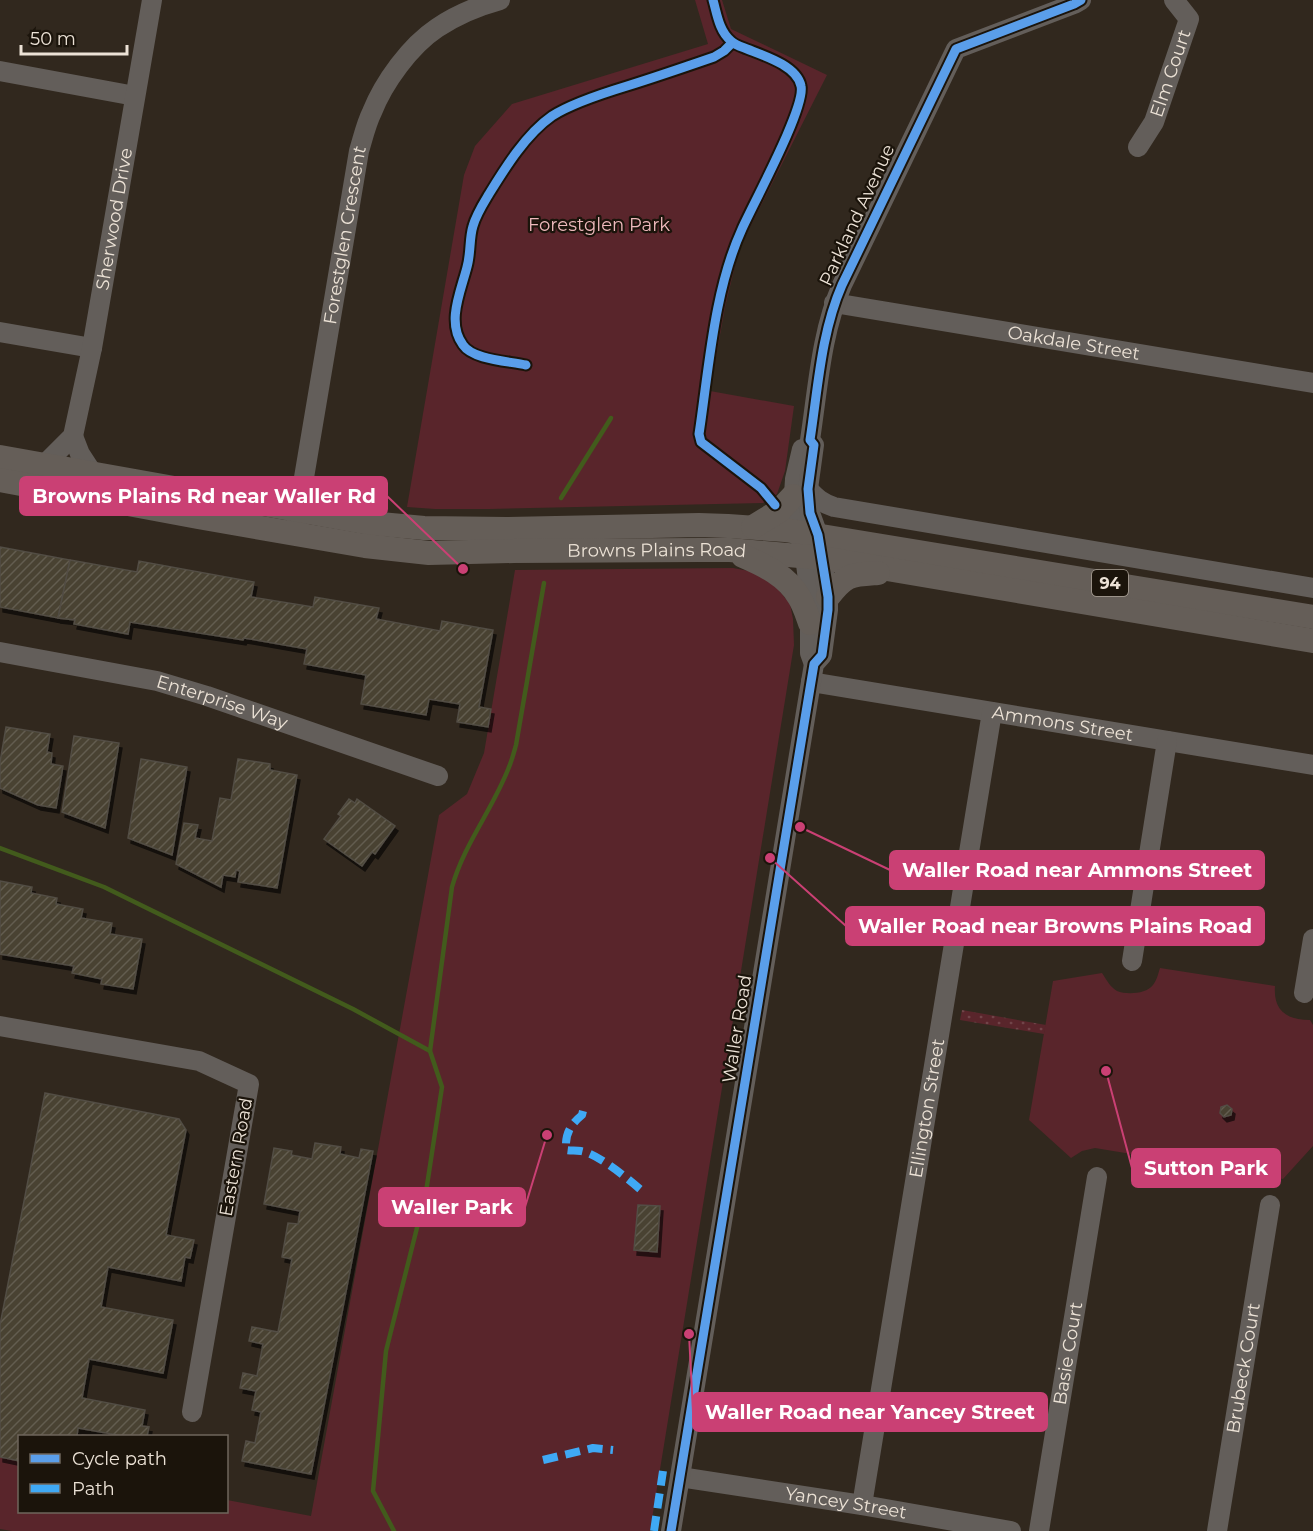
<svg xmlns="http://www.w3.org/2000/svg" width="1313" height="1531" viewBox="0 0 1313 1531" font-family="Montserrat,sans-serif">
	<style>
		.grass { fill: url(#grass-dots) }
		.green { fill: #59252b }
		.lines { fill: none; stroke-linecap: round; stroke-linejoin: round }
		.stream { stroke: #425b1c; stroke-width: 4.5 }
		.building { fill: url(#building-hatch); stroke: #524d44; stroke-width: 1.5; filter: url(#shadow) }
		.minor { stroke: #635e5a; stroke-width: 20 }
		.major { stroke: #655e58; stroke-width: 24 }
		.quiet { stroke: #3fa9f5; stroke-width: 8; stroke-dasharray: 15 8; stroke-linecap: butt }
		.cycleway-casing { stroke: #1b140b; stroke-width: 13 }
		.cycleway { stroke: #5a9eea; stroke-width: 9 }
		.labels { text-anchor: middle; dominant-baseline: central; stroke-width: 4.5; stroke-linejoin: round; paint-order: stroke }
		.shield { fill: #1b140b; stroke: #ada499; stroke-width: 1.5 }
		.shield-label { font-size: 16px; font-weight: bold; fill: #ece2d6 }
		.street-label { font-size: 18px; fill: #ece2d6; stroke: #1b140b }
		.park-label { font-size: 18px; fill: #eeb9bc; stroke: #1b140b }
		.leader { fill: none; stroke: #ca4074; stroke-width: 2 }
		.callout-dot { fill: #ca4074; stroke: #1b140b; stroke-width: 2 }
		.callout { fill: #ca4074; stroke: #ca4074; stroke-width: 2 }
		.callout-label { font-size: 20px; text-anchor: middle; font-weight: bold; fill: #fff }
	</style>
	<defs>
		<pattern id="grass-dots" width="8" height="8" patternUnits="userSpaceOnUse" patternTransform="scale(1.5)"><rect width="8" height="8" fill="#59252b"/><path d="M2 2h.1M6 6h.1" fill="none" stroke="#714449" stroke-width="1.8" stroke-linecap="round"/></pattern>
		<pattern id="building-hatch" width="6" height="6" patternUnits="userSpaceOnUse" patternTransform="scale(1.5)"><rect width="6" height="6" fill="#484232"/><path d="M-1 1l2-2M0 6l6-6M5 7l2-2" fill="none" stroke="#635d4f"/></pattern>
		<filter id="shadow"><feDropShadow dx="3" dy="5" stdDeviation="0" flood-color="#0009"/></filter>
	</defs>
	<rect width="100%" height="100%" fill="#31281e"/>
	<polygon class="grass" points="962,1010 1046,1025 1044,1034 960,1020"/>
	<g class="green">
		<polygon points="695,0 722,0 731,29 827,75 739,249 725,307 710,391 794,406 785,471 777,494 763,503 489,509 435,509 407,507 464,175 475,146 512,104 708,44"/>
		<polygon points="733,568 766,574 790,604 793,619 794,645 650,1531 12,1531 0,1529 0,1455 19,1459 20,1512 226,1512 227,1500 311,1516 439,815 467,794 484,753 515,570"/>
		<path d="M1160 968 1275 986C1273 1011 1287 1020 1310 1020L1313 1025V1146L1283 1179 1095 1148 1082 1151 1071 1158 1029 1120 1053 981 1102 973C1106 979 1110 987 1117 991 1127 995 1146 994 1153 985 1157 980 1158 974 1160 968Z"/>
	</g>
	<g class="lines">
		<g class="stream">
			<polyline points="561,498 611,418"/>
			<polyline points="0,848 104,887 353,1009 430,1051 442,1087 426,1192 386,1351 373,1491 394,1531"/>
			<path d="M430 1051 452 887C464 844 493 809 509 767 512 760 514 752 516 745L544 583"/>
		</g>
	</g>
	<g class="building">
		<polygon points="0,547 70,560 58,618 0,607"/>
		<polygon points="70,560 137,572 139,561 254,582 251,597 313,607 315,597 379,608 376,619 440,631 442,621 493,630 479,707 491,709 488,727 457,722 460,704 429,699 426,715 361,704 366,675 304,664 307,649 244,638 243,640 130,622 128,634 74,624 75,620 58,618"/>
		<polygon points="6,727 50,734 47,752 52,753 51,764 63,766 56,808 38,805 0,788 0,762"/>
		<polygon points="74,736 119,743 105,828 62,812"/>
		<polygon points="141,759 187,767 172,855 128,838"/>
		<polygon points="238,759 270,764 270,770 297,775 277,888 238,882 240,871 236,870 235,877 223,875 221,887 176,864 184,823 198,825 195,838 212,841 220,798 231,800"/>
		<polygon points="349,799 355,803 357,799 395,826 375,854 372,852 362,866 324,839 341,816 338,814"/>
		<polygon points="0,881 32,887 31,893 57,898 56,904 83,909 81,918 112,923 110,934 142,939 133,989 101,984 102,979 72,973 74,966 0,954"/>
		<polygon points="45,1093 179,1119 186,1130 166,1235 194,1240 190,1258 185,1257 181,1281 108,1267 101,1307 173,1320 163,1373 89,1359 82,1398 145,1410 142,1426 149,1427 147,1436 123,1436 78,1428 77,1436 20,1436 20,1461 0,1457 0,1325"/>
		<polygon points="1227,1105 1232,1109 1231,1115 1224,1117 1220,1113 1221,1107"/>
		<polygon points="315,1143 341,1147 340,1154 359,1158 361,1149 373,1151 311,1474 242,1461 246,1441 255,1443 261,1412 252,1410 256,1391 240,1388 243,1373 257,1376 263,1344 249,1341 252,1327 278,1332 292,1259 282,1257 288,1223 298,1224 300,1211 264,1204 274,1148 292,1151 291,1155 312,1159"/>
		<polygon points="638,1205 660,1206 657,1252 634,1250"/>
	</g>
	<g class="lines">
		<g class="minor">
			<polyline points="0,71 135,96"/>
			<path id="s1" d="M1138 147 1154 122 1189 19 1174 0"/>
			<path id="s2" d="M834 303 1313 383"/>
			<polyline points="0,332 92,348"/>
			<polyline points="73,436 80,454 93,474"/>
			<polyline points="802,449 795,479 793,511 805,556 810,596 810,653 814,664"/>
			<path id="s3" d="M44 465 73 436 92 348 152 0"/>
			<path d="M808 489C816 498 822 503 834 507L1313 588"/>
			<path id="s4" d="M296 525 359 151C363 138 366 124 372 112 384 82 410 46 437 28 456 15 478 6 500 0"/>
			<path id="s5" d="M0 652 157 681 207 696 438 776"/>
			<path id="s6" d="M811 682 1313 765"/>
			<polyline points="1132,961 1167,741"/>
			<polyline points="1304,993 1313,939"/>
			<polyline points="0,1026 199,1061 249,1084 192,1412"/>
			<path id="s7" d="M680 1477 862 1505 1011 1531"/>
			<path id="s8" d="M862 1505 992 712"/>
			<path d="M671 1531 811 682 814 664 822 655 828 610V597L818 535 810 513 808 489 814 445 810 440C818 388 821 333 842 285L956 49 1074 4 1081 0"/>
			<path id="s9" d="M1039 1531 1097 1177"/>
			<path id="s10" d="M1217 1531 1270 1205"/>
		</g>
		<g class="major">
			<polyline points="0,457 369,523 424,528 507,529 699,525 728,526 785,530 1313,617"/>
			<path id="s11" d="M0 480 198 517 365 546 429 553 514 551 698 550H730L822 558 1313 641"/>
			<polyline points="753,527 779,511 793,496"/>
			<path d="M743 556C764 565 787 576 799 597 804 605 807 615 810 623"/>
			<path d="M828 597C846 574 850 575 878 573"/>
		</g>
		<g class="quiet">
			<path d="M583 1111 582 1115C570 1125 565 1134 566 1150 571 1151 576 1150 581 1151 598 1154 627 1178 641 1190"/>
			<polyline points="543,1460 593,1448 613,1450"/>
			<polyline points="654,1531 663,1471"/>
		</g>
		<defs>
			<g id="cycleway">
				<path d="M713 0C717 14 719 31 731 41 735 45 742 47 747 49 765 56 797 66 801 86 806 107 753 204 742 229 714 290 709 368 699 434L701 442 761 488 775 505"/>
				<path d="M526 365C509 361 473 360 463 345 446 322 461 291 467 267 471 253 469 239 473 226 476 215 483 204 489 194 505 168 526 134 552 116 572 103 604 93 627 86 656 77 685 67 714 57L724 51 732 43"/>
				<path d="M671 1531 811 682 814 664 822 655 828 610V597L818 535 810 513 808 489 814 445 810 440C818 388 821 333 842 285L956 49 1074 4 1081 0"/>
			</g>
		</defs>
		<use href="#cycleway" class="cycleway-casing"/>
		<use href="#cycleway" class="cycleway"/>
	</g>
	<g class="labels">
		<rect class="shield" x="1092" y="570" width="36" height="26" rx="4.5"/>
		<g class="shield-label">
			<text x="1110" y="583">94</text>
		</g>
		<g class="street-label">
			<text stroke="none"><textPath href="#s1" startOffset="81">Elm Court</textPath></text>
			<text transform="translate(857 215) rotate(-65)">Parkland Avenue</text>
			<text stroke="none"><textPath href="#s3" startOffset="262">Sherwood Drive</textPath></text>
			<text stroke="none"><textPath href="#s4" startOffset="294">Forestglen Crescent</textPath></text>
			<text stroke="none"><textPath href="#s2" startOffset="243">Oakdale Street</textPath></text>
			<text stroke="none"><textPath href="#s11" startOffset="663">Browns Plains Road</textPath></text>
			<text stroke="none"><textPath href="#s5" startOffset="228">Enterprise Way</textPath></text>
			<text stroke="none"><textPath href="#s6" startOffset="255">Ammons Street</textPath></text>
			<text transform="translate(737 1029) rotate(-81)">Waller Road</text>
			<text stroke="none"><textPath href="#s8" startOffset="402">Ellington Street</textPath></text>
			<text transform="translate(236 1157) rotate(-80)">Eastern Road</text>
			<text stroke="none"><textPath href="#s9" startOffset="180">Basie Court</textPath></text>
			<text stroke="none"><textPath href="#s10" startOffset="165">Brubeck Court</textPath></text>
			<text stroke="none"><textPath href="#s7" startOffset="168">Yancey Street</textPath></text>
		</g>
		<g class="park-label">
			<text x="599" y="225">Forestglen Park</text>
		</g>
	</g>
	<path class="leader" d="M463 569L387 496M800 827L890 870M770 858L846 926M1106 1071L1132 1168M547 1135L525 1207M689 1334L693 1412"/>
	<g class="callout-dot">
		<circle cx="463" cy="569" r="6"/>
		<circle cx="800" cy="827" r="6"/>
		<circle cx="770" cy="858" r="6"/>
		<circle cx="1106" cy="1071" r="6"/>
		<circle cx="547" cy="1135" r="6"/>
		<circle cx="689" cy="1334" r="6"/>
	</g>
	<g class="callout">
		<rect x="20" y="477" width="367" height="38" rx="6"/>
		<rect x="890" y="851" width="374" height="38" rx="6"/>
		<rect x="846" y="907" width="418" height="38" rx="6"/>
		<rect x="1132" y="1149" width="148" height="38" rx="6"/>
		<rect x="379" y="1188" width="146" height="38" rx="6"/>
		<rect x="693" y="1393" width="354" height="38" rx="6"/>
	</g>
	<g class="callout-label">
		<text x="204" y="503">Browns Plains Rd near Waller Rd</text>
		<text x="1077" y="877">Waller Road near Ammons Street</text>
		<text x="1055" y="933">Waller Road near Browns Plains Road</text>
		<text x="1206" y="1175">Sutton Park</text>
		<text x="452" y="1214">Waller Park</text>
		<text x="870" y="1419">Waller Road near Yancey Street</text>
	</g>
	<rect x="18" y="1435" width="210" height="78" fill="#1b140b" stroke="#6f665c" stroke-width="1.5"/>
	<rect x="30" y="1454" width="30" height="9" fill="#5a9eea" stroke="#6f665c" stroke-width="1.5"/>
	<text x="72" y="1465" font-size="18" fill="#ece2d6">Cycle path</text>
	<rect x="30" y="1484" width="30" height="9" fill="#3fa9f5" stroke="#6f665c" stroke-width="1.5"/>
	<text x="72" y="1495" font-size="18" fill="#ece2d6">Path</text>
	<path d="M21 45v9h106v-9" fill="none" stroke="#ece2d6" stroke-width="3"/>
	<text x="30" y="45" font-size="18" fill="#ece2d6" stroke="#1b140b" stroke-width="4.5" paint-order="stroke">50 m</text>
</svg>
